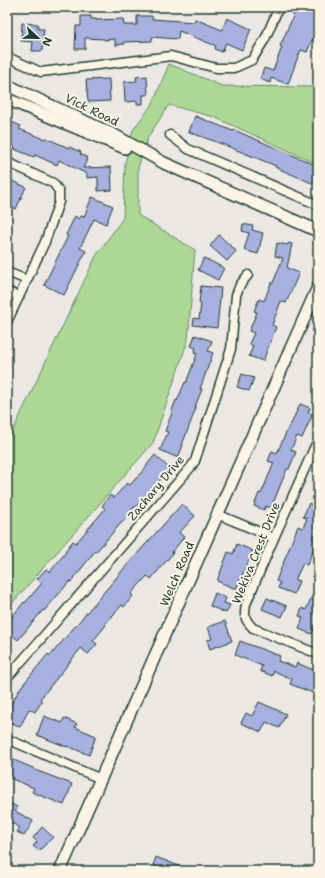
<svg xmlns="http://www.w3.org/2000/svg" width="325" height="878" viewBox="0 0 325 878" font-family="'Shantell Sans',sans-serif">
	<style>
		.green { fill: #acd795; stroke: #668a64 }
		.building { fill: #a8b0e0; stroke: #1f3d34 }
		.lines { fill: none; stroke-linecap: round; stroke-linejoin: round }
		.lane-casing { stroke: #1f3d34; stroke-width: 7 }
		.street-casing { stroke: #1f3d34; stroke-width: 11 }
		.secondary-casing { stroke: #1f3d34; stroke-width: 14 }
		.lane { stroke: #fcf5e5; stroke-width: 4 }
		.street { stroke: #fcf5e5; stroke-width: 8 }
		.secondary { stroke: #fcf5e5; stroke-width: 11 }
		.labels { text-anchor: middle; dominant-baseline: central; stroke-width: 4; stroke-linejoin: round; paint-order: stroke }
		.street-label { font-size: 12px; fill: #1f3d34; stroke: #fcf5e5 }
	</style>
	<rect width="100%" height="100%" fill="#ebe7e4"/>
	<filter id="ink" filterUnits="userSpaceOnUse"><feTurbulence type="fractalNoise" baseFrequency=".025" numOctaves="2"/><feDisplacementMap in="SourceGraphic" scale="8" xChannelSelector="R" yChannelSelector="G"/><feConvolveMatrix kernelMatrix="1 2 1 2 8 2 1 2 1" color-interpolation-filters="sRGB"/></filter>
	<g filter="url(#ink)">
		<polygon class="green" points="169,64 222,86 318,87 318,164 214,117 169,105 148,137 138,168 138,215 195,250 188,340 153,443 7,609 7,443 96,256 123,218 125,163 133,130 153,103"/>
		<g class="building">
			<polygon points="306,7 318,7 318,26 307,52 301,50 296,62 288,84 271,78 270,83 260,79 264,68 273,71 282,47 280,46 292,19 295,8 305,12"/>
			<polygon points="81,16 91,16 91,19 96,19 96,20 123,19 124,25 137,25 137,16 152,16 152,19 194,22 195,19 222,30 227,18 251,29 242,50 226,43 222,52 215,49 216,46 179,31 178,39 152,37 152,41 124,42 125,44 115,45 115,39 104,40 104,39 85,38 85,49 75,49 76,26 81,26"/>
			<polygon points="22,23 38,24 38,29 44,29 42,51 32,51 33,42 21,41"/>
			<polygon points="147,76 148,95 143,95 143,104 137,104 137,101 125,102 124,82 137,81 136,77"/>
			<polygon points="109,79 110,101 88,102 86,80"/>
			<polygon points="195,116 233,131 234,130 318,166 318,175 314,184 275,167 276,166 222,144 189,132"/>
			<polygon points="11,122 21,126 19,129 45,139 46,138 69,148 69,147 81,152 80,154 88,158 83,168 111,167 112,190 98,191 98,177 87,178 87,174 59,160 57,165 35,155 34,157 14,149 15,148 7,145 7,125 9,126"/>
			<polygon points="10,180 26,187 16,209 7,205 7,188"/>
			<polygon points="92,197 113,206 106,224 94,219 80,248 86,251 64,295 44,285 68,236 66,235 75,216 79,219 81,216 84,217"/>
			<polygon points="243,224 253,226 252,230 263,233 258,254 244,250 249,233 242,231"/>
			<polygon points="219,235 236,251 227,261 210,246"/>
			<polygon points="277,243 288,245 289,243 292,244 287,268 299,273 286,303 281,301 272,325 276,327 263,361 249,356 253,346 249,344 254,333 249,331 257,312 254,311 259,299 264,301 271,283 273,283 283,258 275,256"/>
			<polygon points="204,258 224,268 218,280 198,270"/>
			<polygon points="201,286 221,288 217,328 193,325 194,318 199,319 201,304 199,303"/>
			<polygon points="195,335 212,341 208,351 213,353 200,389 202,389 195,407 196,408 182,445 183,445 178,458 160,450 168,432 165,431 172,413 171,413 176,400 177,401 185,382 186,383 197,354 194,353 196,348 191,346"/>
			<polygon points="242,374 254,378 249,391 237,387"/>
			<polygon points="300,404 310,408 308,413 313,414 302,438 297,436 291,450 296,452 289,469 287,469 271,508 266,506 264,510 254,506 259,493 261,494 274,463 268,461 272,451 277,453 290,424 291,424"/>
			<polygon points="155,455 170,469 135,508 134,507 123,522 122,522 96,552 95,551 71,582 70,581 44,611 43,610 18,640 7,631 7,623 24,602 25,603 42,583 37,579 46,569 50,572 66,552 65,551 73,541 76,543 105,509 102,506 110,495 114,498 127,483 130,485 147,466 147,465"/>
			<polygon points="318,490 318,524 312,538 317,540 307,565 303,563 295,580 299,581 294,594 278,588 280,583 276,581 298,526 303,528 307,518 303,517 309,503 312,505"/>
			<polygon points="182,504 195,516 179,533 184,537 172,552 173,553 151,579 147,576 131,594 133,596 128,602 124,607 122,605 105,624 106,625 93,641 97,644 88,654 81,648 40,699 42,701 35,712 29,709 20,727 7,720 7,711 21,687 48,654 50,656 127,565"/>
			<polygon points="237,544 253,551 236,589 217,581 228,552 233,554"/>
			<polygon points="318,582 318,631 314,629 312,634 299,629 303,618 299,616 302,608 306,610"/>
			<polygon points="215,593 226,598 224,603 230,605 226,613 210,606"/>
			<polygon points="267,598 287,606 282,617 262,609"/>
			<polygon points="225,621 232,641 210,649 207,640 212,639 208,627"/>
			<polygon points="240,641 280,656 278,661 295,667 297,663 318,672 318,695 290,684 292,679 274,671 272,676 260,671 262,666 235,655"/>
			<polygon points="259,702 286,714 279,728 266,722 261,732 241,723 246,713 252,716"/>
			<polygon points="44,716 62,723 64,718 77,724 75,727 96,736 89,755 67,746 67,747 37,735"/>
			<polygon points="7,757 35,769 35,770 72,784 64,805 32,792 34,788 7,777"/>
			<polygon points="7,802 17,807 15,811 33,821 24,836 17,832 20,828 7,820"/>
			<polygon points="42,827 53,837 39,851 33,846 37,842 33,838"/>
			<polygon points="156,857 179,866 177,871 168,871 153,865"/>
		</g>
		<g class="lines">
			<defs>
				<polyline id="lane" points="7,870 11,871"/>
				<g id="street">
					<polyline points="7,57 41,72 171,56 216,68 234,68 252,60 265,39 279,7"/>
					<polyline points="170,135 188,149 318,205"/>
					<polyline points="7,162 53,183 59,191 59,202 45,242 7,322"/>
					<polyline points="7,272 27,280"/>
					<polyline points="7,291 19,297"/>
					<path d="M318 444 315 446 274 538 246 604C244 616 244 619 253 628L318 654"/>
					<polyline points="217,514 274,538"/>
					<polyline points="7,678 191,467 195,461 231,349 236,295 240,285 248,275"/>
					<polyline points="7,739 101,779"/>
				</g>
				<g id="secondary">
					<polyline points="7,85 116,136 164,163 318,231"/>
					<polyline points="7,99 125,148"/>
					<polyline points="60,871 318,287"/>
				</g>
			</defs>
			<use href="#lane" class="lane-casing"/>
			<use href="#street" class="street-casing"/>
			<use href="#secondary" class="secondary-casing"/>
			<use href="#lane" class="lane"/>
			<use href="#street" class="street"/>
			<use href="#secondary" class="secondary"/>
		</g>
	</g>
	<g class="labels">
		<g class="street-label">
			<text transform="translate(92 110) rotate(26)">Vick Road</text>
			<text transform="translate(156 488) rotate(-50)">Zachary Drive</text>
			<text transform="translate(256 553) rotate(-68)">Wekiva Crest Drive</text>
			<text transform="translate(177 574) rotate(-67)">Welch Road</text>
		</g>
	</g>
	<rect width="325" height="878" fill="none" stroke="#fcf5e5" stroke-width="24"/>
	<rect x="12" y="12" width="301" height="854" fill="none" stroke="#1f3d34" stroke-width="1.5" filter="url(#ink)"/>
	<g transform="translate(38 38) rotate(112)" stroke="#fcf5e5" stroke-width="3" paint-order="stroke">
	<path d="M0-3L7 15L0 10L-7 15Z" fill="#1f3d34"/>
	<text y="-6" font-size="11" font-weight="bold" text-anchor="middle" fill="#1f3d34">N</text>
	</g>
</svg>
